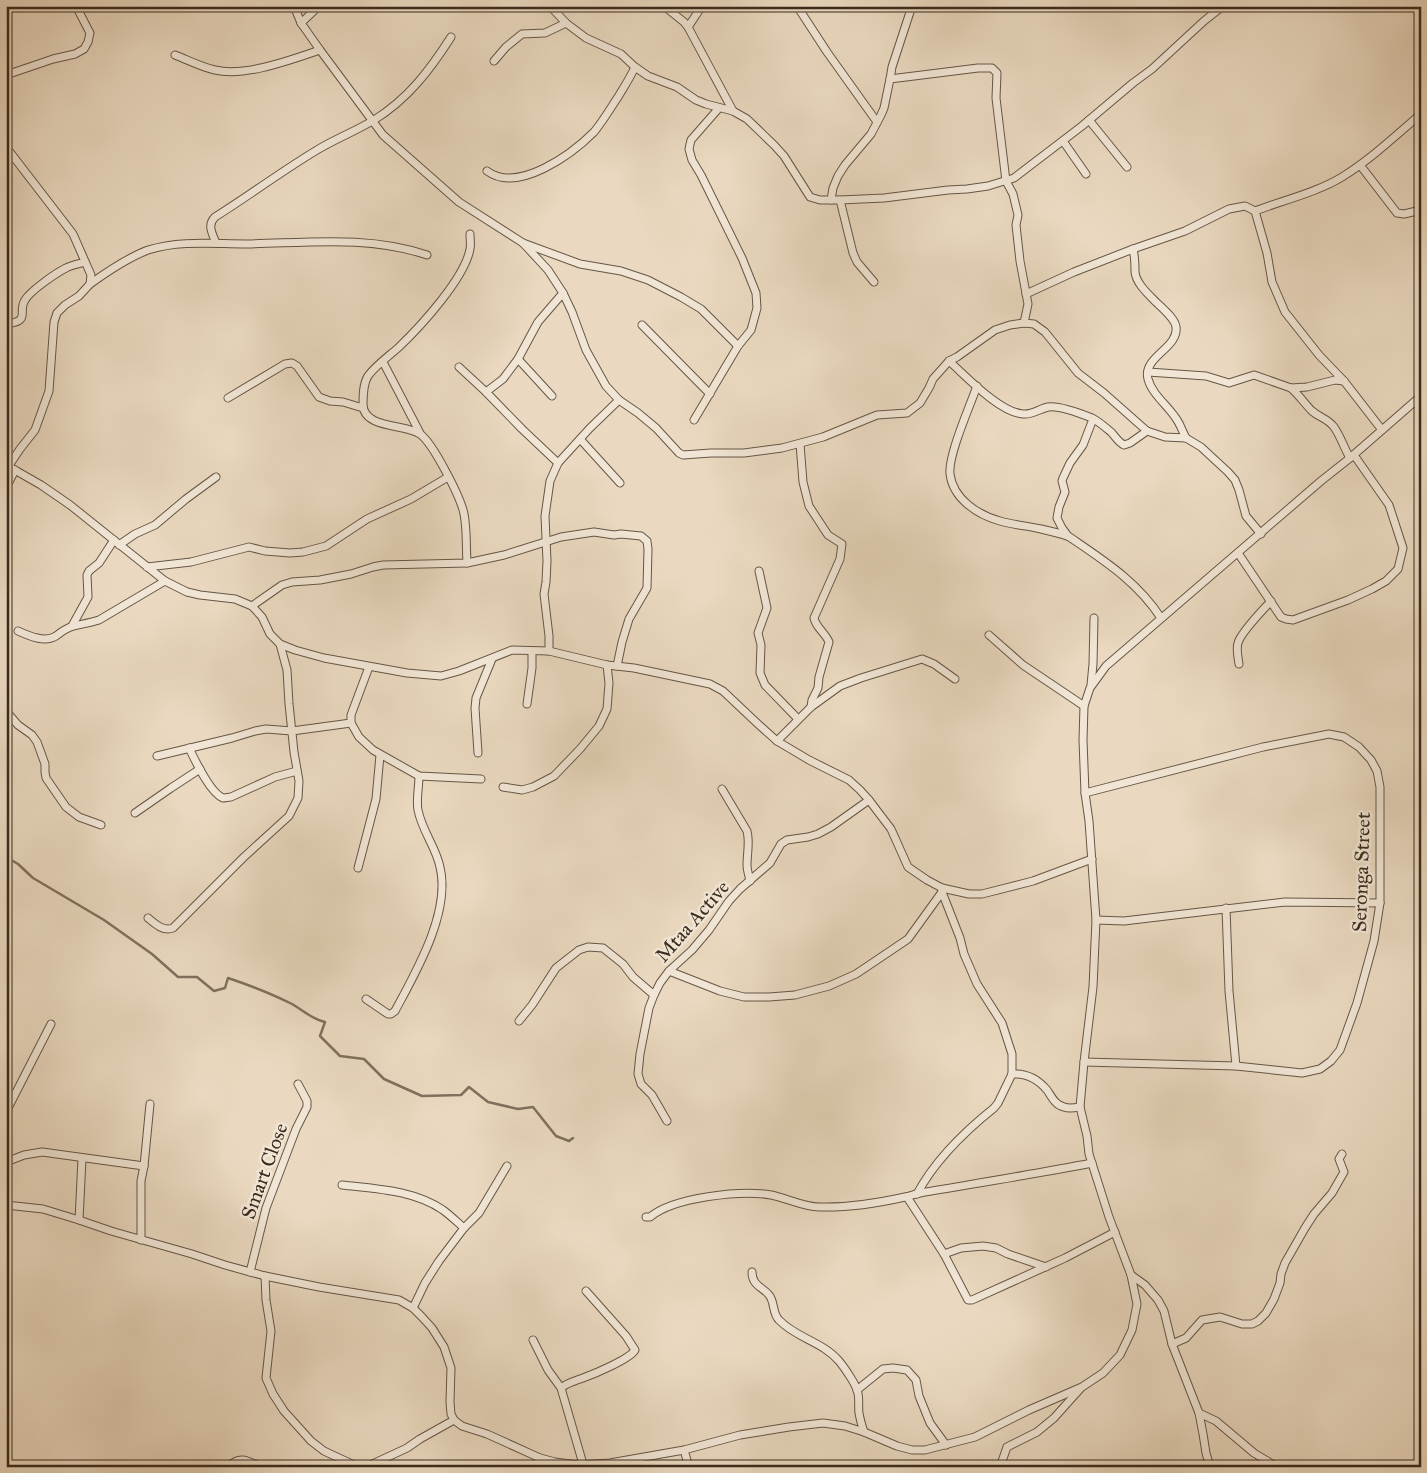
<svg xmlns="http://www.w3.org/2000/svg" width="1427" height="1473" viewBox="0 0 1427 1473" font-family="'IM FELL Great Primer',serif">
	<style>
		.lines { fill: none; stroke-linecap: round; stroke-linejoin: round }
		.stream { stroke: #80705d; stroke-width: 2.5 }
		.minor-casing { stroke: #665645; stroke-width: 9 }
		.minor { stroke: #f1e6d6; stroke-width: 7 }
		.labels { text-anchor: middle; dominant-baseline: central; stroke-width: 5; stroke-linejoin: round; paint-order: stroke }
		.street-label { font-size: 20px; fill: #3a2b1c; stroke: #f1e6d6 }
	</style>
	<rect width="100%" height="100%" fill="#ead9c0"/>
	<filter id="stains"><feTurbulence type="fractalNoise" baseFrequency=".004" numOctaves="4"/><feColorMatrix values="0 0 0 0 .2 0 0 0 0 .09 0 0 0 0 .02 0 0 0 .5 -.17"/></filter>
	<radialGradient id="worn" r=".72"><stop offset=".6" stop-color="#630" stop-opacity="0"/><stop offset="1" stop-color="#630" stop-opacity=".3"/></radialGradient>
	<g class="lines">
		<path class="stream" d="M6 857 18 864 33 878 104 920 152 954 178 977H197L214 991 225 988 228 978C249 985 270 993 290 1003 302 1009 311 1019 325 1022L320 1036 340 1056 364 1059 384 1079 422 1096 461 1095 469 1087 488 1102 518 1109 533 1107 556 1136 569 1141 573 1138"/>
		<defs>
			<g id="minor">
				<polyline points="294,6 301,23 320,50 383,135 459,202 523,243 548,270 563,293 572,312 586,350 606,386 619,400 638,413 656,428 679,453 683,455 711,453 744,453 782,448 823,437 877,415 907,413 920,403 929,388 933,379 949,361 957,357 995,330 1010,325 1024,323 1034,324 1045,332 1078,373 1104,393 1147,431 1165,437 1186,438 1201,447 1228,472 1235,480 1239,490 1246,516 1261,534"/>
				<polyline points="550,6 566,23 586,38 621,54 635,67 648,76 677,87 696,100 706,104 733,111 747,119 774,145 784,156 810,197 820,200 840,200 884,198 948,190 967,189 988,186 1014,178 1082,126 1133,83 1152,69 1204,21 1223,6"/>
				<polyline points="664,6 684,22 688,27 733,111"/>
				<polyline points="797,6 827,52 877,122"/>
				<polyline points="301,23 319,6"/>
				<polyline points="688,27 702,6"/>
				<path d="M175 55C188 60 201 67 215 70 246 77 290 60 320 50"/>
				<polyline points="494,61 506,47 522,34 545,33 566,23"/>
				<polyline points="6,75 53,59 75,54 84,49 88,42 90,33 76,6"/>
				<polyline points="890,79 892,67 912,6"/>
				<polyline points="1089,120 1127,167"/>
				<polyline points="1063,141 1086,174"/>
				<polyline points="6,147 73,234 91,275 90,284 79,296 65,305 57,313 54,322 49,391 35,430 20,449 8,467"/>
				<polyline points="1360,165 1397,213 1404,214 1421,210"/>
				<path d="M487 171C518 194 572 154 594 132 603 121 610 109 618 97 624 87 630 78 635 67"/>
				<polyline points="831,200 833,188 838,176 845,165 871,134 881,115 884,108 890,79 978,68 992,68 997,73 996,98 1006,181 1013,194 1018,215 1016,225 1020,261 1028,304 1024,323"/>
				<polyline points="840,200 853,253 857,262 874,282"/>
				<path d="M1255 211C1281 201 1318 192 1342 177 1370 160 1395 136 1421 114"/>
				<path d="M216 243C212 233 207 225 215 217 250 195 282 171 317 150 335 139 356 131 374 120 408 99 430 70 451 37"/>
				<polyline points="523,243 580,264 621,271 648,280 681,297 701,309 738,346"/>
				<path d="M1133 249C1135 257 1135 264 1135 272 1136 282 1145 291 1152 298 1158 305 1175 317 1176 327 1179 348 1142 357 1148 379 1152 394 1167 405 1175 417 1180 423 1182 431 1186 438"/>
				<path d="M90 284C108 271 127 258 148 250 181 240 213 244 246 244 307 243 368 235 427 255"/>
				<polyline points="1026,294 1074,272 1133,249 1185,231 1229,209 1245,206 1255,211 1267,253 1272,282 1285,312 1319,355 1344,381 1382,430"/>
				<path d="M6 324C32 321 17 312 25 300 30 291 56 273 66 268 71 265 78 264 85 262"/>
				<polyline points="642,325 710,394"/>
				<polyline points="518,359 552,396"/>
				<path d="M949 361C967 377 999 412 1023 414 1032 415 1039 409 1048 407 1058 405 1082 414 1092 418 1098 421 1105 427 1111 432 1115 436 1118 442 1124 445L1130 443 1147 431"/>
				<polyline points="383,362 420,433"/>
				<polyline points="459,367 486,392 522,429 558,463"/>
				<polyline points="1148,372 1206,376 1229,383 1254,375 1291,388 1307,387 1335,380 1344,381"/>
				<path d="M977 386C970 406 948 455 950 474 953 499 978 515 1000 521 1014 525 1028 526 1041 529 1050 531 1059 533 1067 536"/>
				<path d="M1291 388C1299 395 1305 404 1312 411 1320 418 1327 418 1334 427 1341 437 1344 448 1350 458"/>
				<polyline points="486,392 503,379 518,359 538,322 563,293"/>
				<polyline points="228,398 285,364 292,363 297,366 319,397 330,401 343,402 363,408"/>
				<path d="M1093 419 1083 445 1070 463 1063 478 1062 481 1065 492 1059 507 1057 518 1062 528 1068 536C1103 560 1137 581 1161 618"/>
				<polyline points="694,420 738,346 751,330 757,308 756,293 742,258 701,175 692,160 689,149 691,140 719,108"/>
				<polyline points="580,439 620,483"/>
				<path d="M800 444 803 482 809 506 828 535 842 544 840 559 814 618C816 628 825 632 829 642L819 677 818 688 812 700 811 707"/>
				<polyline points="6,465 41,485 70,505 165,581 187,592 200,595 235,599 252,606 262,617 270,634 280,644 295,650 324,658 407,673 441,676 459,671 512,650 549,651 607,665 634,668 710,684 723,691 758,724 777,741 809,760 849,780 860,790 869,800 891,829 908,867 927,880 942,888 969,894 982,894 1033,881 1092,859"/>
				<polyline points="6,488 15,470"/>
				<polyline points="119,545 135,534 155,525 186,499 216,477"/>
				<polyline points="1238,553 1281,617 1286,619 1293,620 1348,600 1372,589 1386,581 1398,569 1403,548 1389,505 1354,455"/>
				<path d="M467 563C466 547 467 529 464 514 461 498 433 443 420 434 406 424 364 429 363 405 363 396 363 384 368 376 376 365 389 356 399 347 420 327 465 278 470 249 471 245 470 239 470 234"/>
				<polyline points="147,567 191,562 249,547 265,551 290,553 303,552 326,546 367,519 411,499 448,477"/>
				<polyline points="759,571 767,608 758,633 761,645 760,673 765,685 798,719"/>
				<polyline points="252,606 282,585 292,582 320,580 351,574 373,567 383,565 467,563 504,555 561,537 594,532 614,535 621,534 641,536 647,541 648,549 647,588 629,619 622,642 617,666"/>
				<polyline points="72,626 88,597 87,575 89,571 99,563 114,540"/>
				<path d="M18 631C29 636 45 643 56 636 61 632 67 628 73 626 82 624 90 623 99 620L165 581"/>
				<polyline points="989,635 1023,665 1084,706"/>
				<polyline points="549,651 549,636 544,594 546,582 547,561 545,516 550,481 558,463 590,428 619,400"/>
				<path d="M1239 664C1238 657 1236 649 1238 643 1241 632 1262 611 1271 601"/>
				<polyline points="369,667 351,715 351,723 359,737 373,750 419,776 481,779"/>
				<polyline points="1091,685 1093,664 1094,618"/>
				<polyline points="527,704 532,668 532,651"/>
				<polyline points="6,711 18,725 32,735 37,742 45,764 45,772 46,778 66,807 79,817 101,825"/>
				<polyline points="777,741 811,707 840,686 861,678 922,659 934,664 955,679"/>
				<path d="M189 748C195 760 210 793 223 798 225 798 228 797 231 797L275 777 297 771"/>
				<polyline points="478,753 475,708 476,698 492,659"/>
				<polyline points="157,756 232,738 255,731 266,729 292,731 351,723"/>
				<polyline points="503,787 522,790 533,787 554,776 580,749 599,726 607,709 609,683 607,665"/>
				<path d="M722 789 747 831C750 842 747 853 747 865 747 870 749 876 750 881"/>
				<polyline points="135,813 171,788 200,769"/>
				<polyline points="358,868 376,799 380,755"/>
				<polyline points="1226,908 1229,991 1236,1066"/>
				<path d="M148 918C155 924 164 932 173 928L244 857 289 816 298 798 299 781 294 752 289 704 287 670 280 644"/>
				<polyline points="1096,920 1124,921 1285,902 1380,903"/>
				<polyline points="669,971 720,991 744,997 769,997 795,995 829,986 856,974 908,939 942,892"/>
				<path d="M366 999 388 1014H391L395 1011C416 972 451 912 440 867 436 847 422 831 418 810 416 800 419 787 419 776"/>
				<polyline points="519,1021 532,1005 556,968 579,950 588,947 603,948 623,964 633,977 654,995"/>
				<polyline points="1084,1062 1236,1066 1302,1073 1320,1069 1331,1061 1340,1050 1357,1003 1374,941 1380,903 1380,787 1377,771 1371,760 1359,747 1344,737 1329,734 1263,747 1085,793"/>
				<path d="M1012 1074C1026 1073 1038 1079 1047 1090 1052 1097 1055 1105 1064 1107 1069 1109 1074 1108 1080 1107"/>
				<polyline points="6,1112 51,1024"/>
				<polyline points="667,1121 652,1095 641,1084 638,1074 640,1054 649,1008 654,995 660,983 669,971 692,950 709,930 729,901 740,889 770,863 781,844 787,840 808,837 818,834 831,827 869,800"/>
				<polyline points="6,1162 24,1155 42,1152 144,1166 141,1181 141,1240"/>
				<polyline points="144,1166 150,1104"/>
				<path d="M342 1185C377 1189 413 1190 443 1210 450 1215 457 1222 464 1228"/>
				<path d="M917 1194C935 1160 964 1132 994 1108L998 1103 1012 1074V1054L1002 1023 977 984 964 954 960 938 942 892V888"/>
				<polyline points="907,1197 944,1254 968,1300 972,1300 1065,1258 1115,1232"/>
				<polyline points="6,1205 43,1209 79,1220 111,1231 192,1254 225,1265 265,1276 319,1287 399,1300 413,1308 422,1317 432,1328 444,1347 451,1368 450,1402 451,1414 454,1420 462,1426 487,1434 540,1458 555,1462 578,1465 610,1463 684,1450 740,1435 789,1427 823,1423 845,1426 864,1432 897,1446 912,1450 925,1450 975,1437 1029,1410 1082,1387 1103,1373 1120,1355 1132,1330 1137,1304 1131,1275 1109,1217 1089,1154 1087,1136 1080,1107 1084,1062 1093,987 1096,920 1089,821 1085,793 1083,740 1084,706 1090,688 1106,666 1321,481 1350,458 1421,396"/>
				<path d="M646 1217H650C674 1197 741 1190 771 1195 786 1198 804 1207 819 1207 848 1208 878 1203 905 1197 910 1196 915 1194 920 1193 978 1183 1035 1174 1092 1163"/>
				<polyline points="79,1220 82,1159"/>
				<polyline points="944,1254 961,1248 983,1246 996,1248 1008,1254 1046,1267"/>
				<polyline points="250,1272 266,1208 296,1129 307,1107 307,1101 298,1084"/>
				<path d="M752 1272C752 1286 763 1287 769 1295 775 1302 772 1313 779 1320 796 1338 823 1342 839 1361 844 1367 855 1383 857 1390 860 1397 858 1406 859 1413 860 1419 862 1426 864 1432"/>
				<polyline points="1131,1275 1145,1285 1158,1300 1164,1311 1172,1344 1199,1413 1203,1434 1206,1453 1210,1467"/>
				<polyline points="265,1276 266,1300 271,1331 266,1378 273,1394 284,1411 311,1441 324,1451 354,1465 362,1467"/>
				<polyline points="413,1308 425,1283 439,1261 464,1228 479,1213 507,1166"/>
				<polyline points="533,1340 548,1370 561,1388 583,1464"/>
				<polyline points="1172,1344 1186,1338 1202,1320 1220,1317 1242,1324 1252,1324 1258,1321 1266,1313 1274,1299 1280,1283 1281,1274 1285,1263 1305,1228 1314,1214 1332,1193 1344,1172 1339,1159 1342,1154"/>
				<path d="M561 1388C567 1383 575 1381 583 1378 594 1374 630 1359 635 1350L626 1336 586 1291"/>
				<polyline points="857,1390 883,1369 893,1368 907,1370 916,1380 919,1396 930,1423 946,1445"/>
				<polyline points="1199,1413 1216,1421 1254,1453 1277,1467"/>
				<polyline points="684,1450 689,1467"/>
				<path d="M228 1467C240 1455 248 1461 261 1467"/>
				<polyline points="366,1467 407,1448 420,1439 454,1420"/>
				<polyline points="535,1467 540,1458"/>
				<polyline points="1000,1467 1007,1447 1037,1432 1054,1418 1080,1389"/>
			</g>
		</defs>
		<use href="#minor" class="minor-casing"/>
		<use href="#minor" class="minor"/>
	</g>
	<g class="labels">
		<g class="street-label">
			<text transform="translate(1361 872) rotate(-88)">Seronga Street</text>
			<text transform="translate(692 921) rotate(-49)">Mtaa Active</text>
			<text transform="translate(264 1171) rotate(-70)">Smart Close</text>
		</g>
	</g>
	<rect width="1427" height="1473" fill="none" stroke="#ead9c0" stroke-width="25"/>
	<rect x="8" y="8" width="1412" height="1458" fill="none" stroke="#3a2b1c" stroke-width="2.5"/>
	<rect x="12" y="12" width="1402" height="1448" fill="none" stroke="#3a2b1c"/>
	<rect width="100%" height="100%" filter="url(#stains)"/>
	<rect width="100%" height="100%" fill="url(#worn)"/>
</svg>
